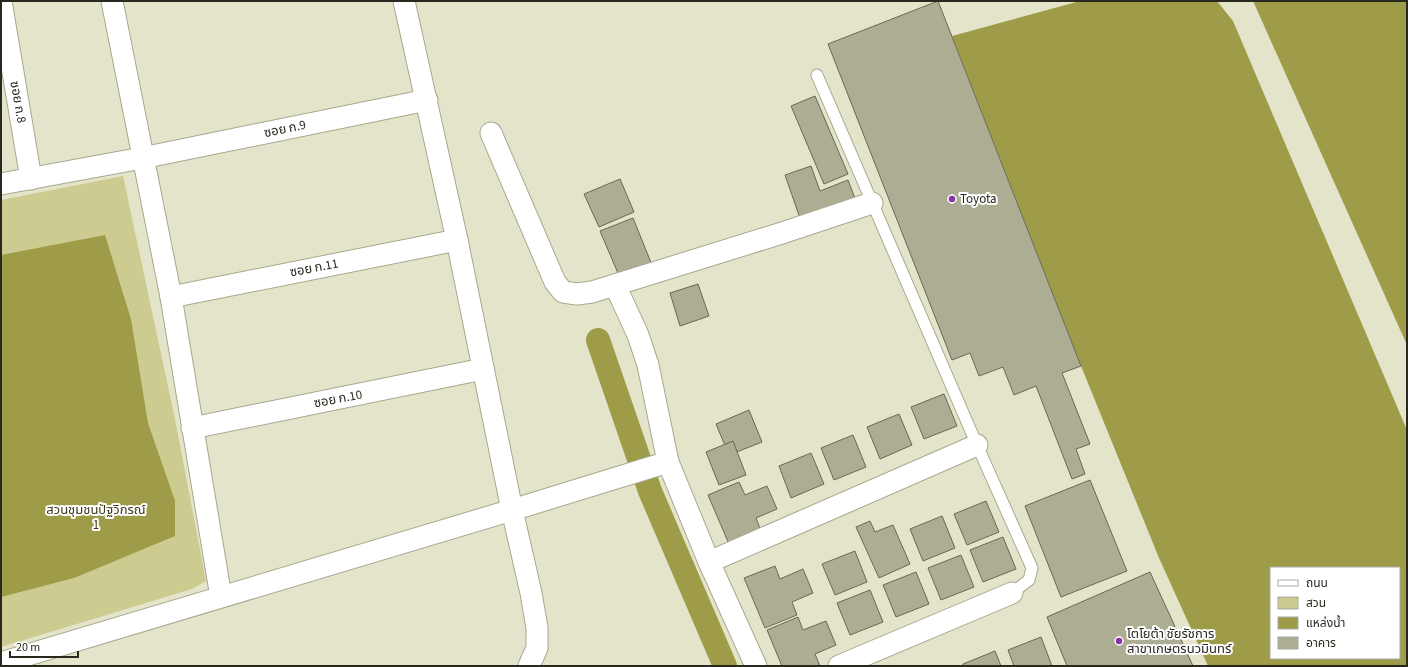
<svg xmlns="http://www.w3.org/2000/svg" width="1408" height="667" viewBox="0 0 1408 667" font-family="'Source Sans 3','Noto Sans Thai',sans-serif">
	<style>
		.green { fill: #cdcc90 }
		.water { fill: #9f9c49; fill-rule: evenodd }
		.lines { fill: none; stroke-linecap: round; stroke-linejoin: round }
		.canal { stroke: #9f9c49; stroke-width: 24 }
		.building { fill: #adad94; stroke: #696952 }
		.service-casing { stroke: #a8a88f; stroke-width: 13 }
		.minor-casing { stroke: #a8a88f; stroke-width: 23 }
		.service { stroke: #fff; stroke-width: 11 }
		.minor { stroke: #fff; stroke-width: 21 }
		.poi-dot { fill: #8834a2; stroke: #fff; stroke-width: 1.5 }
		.labels { text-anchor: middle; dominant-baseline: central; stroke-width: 4; stroke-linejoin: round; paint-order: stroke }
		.street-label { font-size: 13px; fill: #28281e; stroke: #fff }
		.poi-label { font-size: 13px; fill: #28281e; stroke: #fff; text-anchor: start }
		.park-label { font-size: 13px; fill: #3a3915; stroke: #fff }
	</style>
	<rect width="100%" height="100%" fill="#e3e4c9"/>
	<polygon class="green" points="123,176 175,419 206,581 192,589 1,647 1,200"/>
	<g class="water">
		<path d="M1080 1H1217L1233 21 1407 430V666H1208L1159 558 1081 366 952 36ZM1271 568H1399V658H1271Z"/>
		<polygon points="1253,1 1407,1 1407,345"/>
		<polygon points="105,235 131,319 148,423 175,501 175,536 74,578 1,597 1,255"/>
	</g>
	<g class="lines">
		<polyline class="canal" points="598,340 650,491 725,666"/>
	</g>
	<g class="building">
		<polygon points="938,1 1081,366 1062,373 1090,444 1076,449 1085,474 1072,479 1036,386 1014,395 1003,367 979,376 970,353 952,360 828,44"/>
		<polygon points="815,96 848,174 824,184 791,106"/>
		<polygon points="811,166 820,191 848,180 856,201 801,221 785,175"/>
		<polygon points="620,179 634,212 599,227 584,194"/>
		<polygon points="633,218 652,265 620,278 600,231"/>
		<polygon points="698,284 709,316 680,326 670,293"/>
		<polygon points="944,394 957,426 924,439 911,407"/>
		<polygon points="749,410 762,442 729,455 716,424"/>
		<polygon points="899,414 912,445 880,459 867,427"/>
		<polygon points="853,435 866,467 834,480 821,448"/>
		<polygon points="733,441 746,475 719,485 706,452"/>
		<polygon points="811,453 824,484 791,498 779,466"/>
		<polygon points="1090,480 1127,571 1061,597 1025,506"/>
		<polygon points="739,482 745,495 767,486 777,509 756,518 761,531 729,544 708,495"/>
		<polygon points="986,501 999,532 967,545 954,514"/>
		<polygon points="942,516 955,548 923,561 910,529"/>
		<polygon points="870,521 875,532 893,525 910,564 879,578 856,527"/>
		<polygon points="1003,537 1016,569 983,582 970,550"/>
		<polygon points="855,551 867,582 835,595 822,564"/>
		<polygon points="961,555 974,587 941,600 928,568"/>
		<polygon points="775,566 780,579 803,569 813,593 792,602 797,615 765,628 744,578"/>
		<polygon points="916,572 929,604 896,617 883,585"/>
		<polygon points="1150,572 1193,666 1067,666 1047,617"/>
		<polygon points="870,590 883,622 850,635 837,603"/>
		<polygon points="798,617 803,630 826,621 836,645 815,654 820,666 782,666 767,630"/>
		<polygon points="1041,637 1052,666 1014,666 1008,650"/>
		<polygon points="995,651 1001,666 963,666 963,664"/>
	</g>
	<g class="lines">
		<defs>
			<polyline id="service" points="817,75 977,445 1032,568 1029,580 1012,593"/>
			<g id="minor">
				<polyline points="1,1 31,179"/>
				<polyline points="112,1 171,297 221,597"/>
				<polyline points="404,1 457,240 512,510 531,593 537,628 537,648 529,666"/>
				<polyline points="491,133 555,282 563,292 577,294 592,292 782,233 872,203"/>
				<polyline points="1,184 142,158 427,100"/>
				<polyline points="615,285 638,335 648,365 668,462 709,562 756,666"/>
				<polyline points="171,297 457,240"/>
				<polyline points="192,428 483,369"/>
				<polyline points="709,562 977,445"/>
				<polyline points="1,663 512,510 668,462"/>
				<polyline points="839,666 1012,593"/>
			</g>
		</defs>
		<use href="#service" class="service-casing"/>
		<use href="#minor" class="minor-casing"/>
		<use href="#service" class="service"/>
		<use href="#minor" class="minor"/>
	</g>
	<g class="poi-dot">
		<circle cx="952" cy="199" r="4"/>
		<circle cx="1119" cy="641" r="4"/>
	</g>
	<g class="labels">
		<g class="street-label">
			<text transform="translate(18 102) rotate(80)">ซอย ก.8</text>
			<text transform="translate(285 129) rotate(-12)">ซอย ก.9</text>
			<text transform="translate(314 268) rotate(-11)">ซอย ก.11</text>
			<text transform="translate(338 399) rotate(-11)">ซอย ก.10</text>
		</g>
		<g class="poi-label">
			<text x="960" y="199">Toyota</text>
			<text x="1127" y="634">โตโยต้า ชัยรัชการ<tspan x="1127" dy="15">สาขาเกษตรนวมินทร์</tspan></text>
		</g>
		<g class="park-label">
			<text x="96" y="510">สวนชุมชนปัฐวิกรณ์<tspan x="96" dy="15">1</tspan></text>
		</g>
	</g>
	<rect width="1408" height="667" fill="none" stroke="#28281e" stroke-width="4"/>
	<rect x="1270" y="567" width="130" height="92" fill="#ffffff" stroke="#a9a9a5"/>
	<rect x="1278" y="580" width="20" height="6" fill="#ffffff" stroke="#a9a9a5"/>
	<text x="1306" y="587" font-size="12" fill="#28281e">ถนน</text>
	<rect x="1278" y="597" width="20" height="12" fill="#cdcc90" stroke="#a9a9a5"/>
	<text x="1306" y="607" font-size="12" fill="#28281e">สวน</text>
	<rect x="1278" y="617" width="20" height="12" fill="#9f9c49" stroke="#a9a9a5"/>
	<text x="1306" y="627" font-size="12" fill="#28281e">แหล่งน้ำ</text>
	<rect x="1278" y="637" width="20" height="12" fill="#adad94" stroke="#a9a9a5"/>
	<text x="1306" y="647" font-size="12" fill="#28281e">อาคาร</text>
	<path d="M10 651v6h68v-6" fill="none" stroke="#28281e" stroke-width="2"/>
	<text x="16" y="651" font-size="12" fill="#28281e" stroke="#ffffff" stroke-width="3" paint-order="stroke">20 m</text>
</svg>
